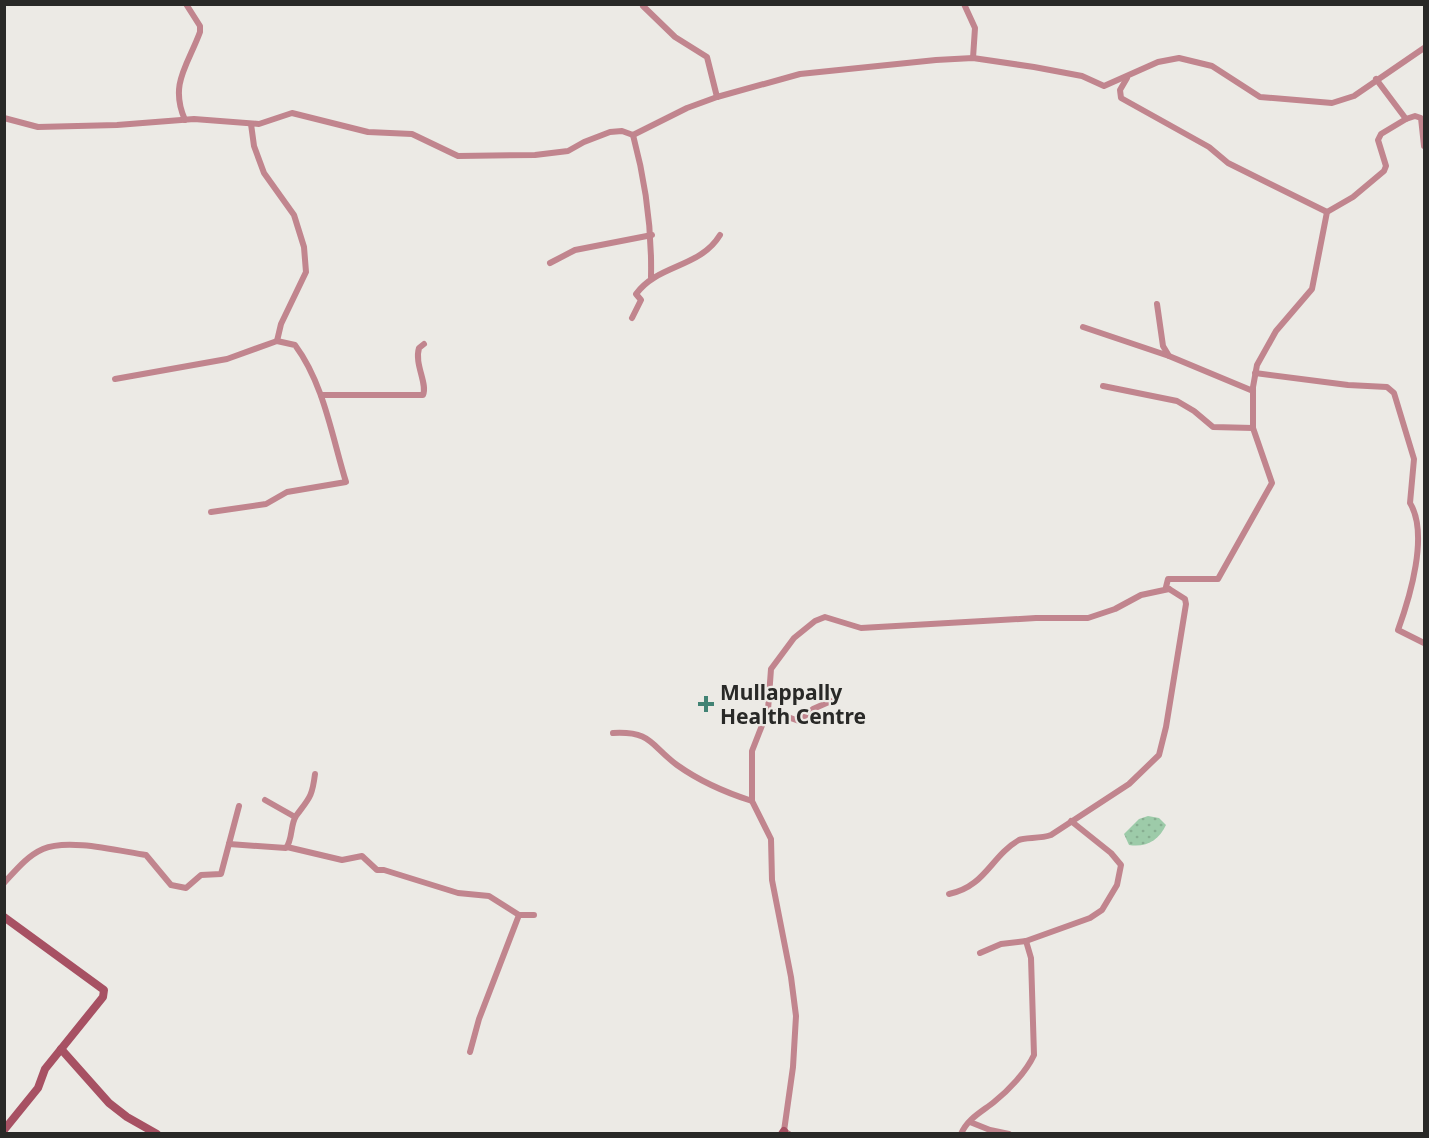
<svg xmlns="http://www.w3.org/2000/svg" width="1429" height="1138" viewBox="0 0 1429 1138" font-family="'Noto Sans',sans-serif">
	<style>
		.green { fill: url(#green-dots) }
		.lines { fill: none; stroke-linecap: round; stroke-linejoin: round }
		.street { stroke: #c1858e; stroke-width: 6 }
		.secondary { stroke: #a75163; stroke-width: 8 }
		.poi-dot { fill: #418374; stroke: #eceae5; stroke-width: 2 }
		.labels { text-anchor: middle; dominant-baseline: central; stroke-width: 4.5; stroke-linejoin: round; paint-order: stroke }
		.poi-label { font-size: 21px; font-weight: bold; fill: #292927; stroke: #eceae5; text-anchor: start }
	</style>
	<defs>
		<pattern id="green-dots" width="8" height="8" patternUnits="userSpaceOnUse" patternTransform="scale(1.5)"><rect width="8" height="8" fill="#9dcba9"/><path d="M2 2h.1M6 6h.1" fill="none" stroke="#87ae91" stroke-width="1.8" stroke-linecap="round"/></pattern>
	</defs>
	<rect width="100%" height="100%" fill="#eceae5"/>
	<path class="green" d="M1148 816 1159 818 1166 825C1159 840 1146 848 1129 845L1124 834 1139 819Z"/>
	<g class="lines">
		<g class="street">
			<polyline points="964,4 975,28 973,58"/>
			<polyline points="643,6 675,37 707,57 717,97"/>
			<polyline points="1127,78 1120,90 1121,98 1209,147 1228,163 1327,212"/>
			<polyline points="4,118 38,127 117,125 194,119 259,124 292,113 368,132 412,134 458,156 535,155 568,151 584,142 610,132 622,131 633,135 687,108 717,97 800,74 936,60 973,58 1034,67 1082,76 1104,86 1158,62 1179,58 1212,66 1260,97 1332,103 1354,96 1424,48"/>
			<polyline points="1406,119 1415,116 1421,118 1424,146"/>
			<path d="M185 120C169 84 188 65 200 32V26L186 4"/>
			<polyline points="251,124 254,146 264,173 294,215 304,247 306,272 281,324 277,341"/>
			<path d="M633 135C646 183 652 228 651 277"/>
			<polyline points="550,263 575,250 652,235"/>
			<polyline points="1157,304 1163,346 1169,356 1253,391"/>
			<path d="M632 318 641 300 636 294C658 264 700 268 720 235"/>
			<polyline points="1083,327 1169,356"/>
			<path d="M1255 373 1348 385 1387 387 1394 393 1414 459 1410 503C1429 534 1410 597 1398 630L1424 643"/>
			<path d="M115 379 227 359 277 341 295 345C324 384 332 437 346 482L287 492 266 504 211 512"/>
			<polyline points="1103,386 1177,401 1194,411 1213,427 1253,428"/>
			<path d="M321 395H423C428 384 414 364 419 348L424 344"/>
			<polyline points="768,710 799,721 813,709 831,701"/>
			<path d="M613 733C652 731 650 745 677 765 698 780 727 793 752 801"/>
			<polyline points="265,800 295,817"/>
			<path d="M229 844 286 848C293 839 290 825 296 816 309 798 312 798 315 774"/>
			<polyline points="287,847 342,860 362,856 377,870 384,870 458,893 489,896 519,915 534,915"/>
			<path d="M4 883C16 870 27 856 43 849 68 838 119 851 146 855L171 885 186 888 201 875 221 874 239 806"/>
			<path d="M949 894C985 887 991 856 1019 840 1025 837 1040 839 1051 835L1129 784 1159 755 1166 727 1186 604 1185 599 1166 587 1168 579H1218L1272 483 1253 428V387L1257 365 1276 331 1312 289 1327 212 1353 197 1384 171 1386 166 1378 140 1381 134 1406 119 1376 79"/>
			<polyline points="980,953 1001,944 1026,941 1090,918 1102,910 1117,885 1121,865 1111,853 1071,821"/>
			<polyline points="470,1052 479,1019 519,915"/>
			<polyline points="970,1122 990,1130 1009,1134"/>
			<polyline points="789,1134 784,1131 793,1067 796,1016 791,977 772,880 771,839 752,801 752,751 768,710 771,669 794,638 815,621 825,617 861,628 1036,618 1088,618 1115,609 1141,595 1169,589"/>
			<path d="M961 1134C968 1118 983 1111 994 1102 1009 1090 1026 1072 1034 1055L1031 958 1026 941"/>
		</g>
		<g class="secondary">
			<polyline points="4,917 104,990 103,997 45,1069 38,1088 4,1130"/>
			<polyline points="61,1049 109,1103 127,1117 157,1134"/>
			<polyline points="782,1134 784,1131"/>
		</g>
	</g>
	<path class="poi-dot" d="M703 695h6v6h6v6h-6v6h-6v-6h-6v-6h6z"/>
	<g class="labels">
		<g class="poi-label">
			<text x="720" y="692">Mullappally<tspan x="720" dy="24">Health Centre</tspan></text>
		</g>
	</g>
	<rect width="1429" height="1138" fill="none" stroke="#292927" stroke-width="12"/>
</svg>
